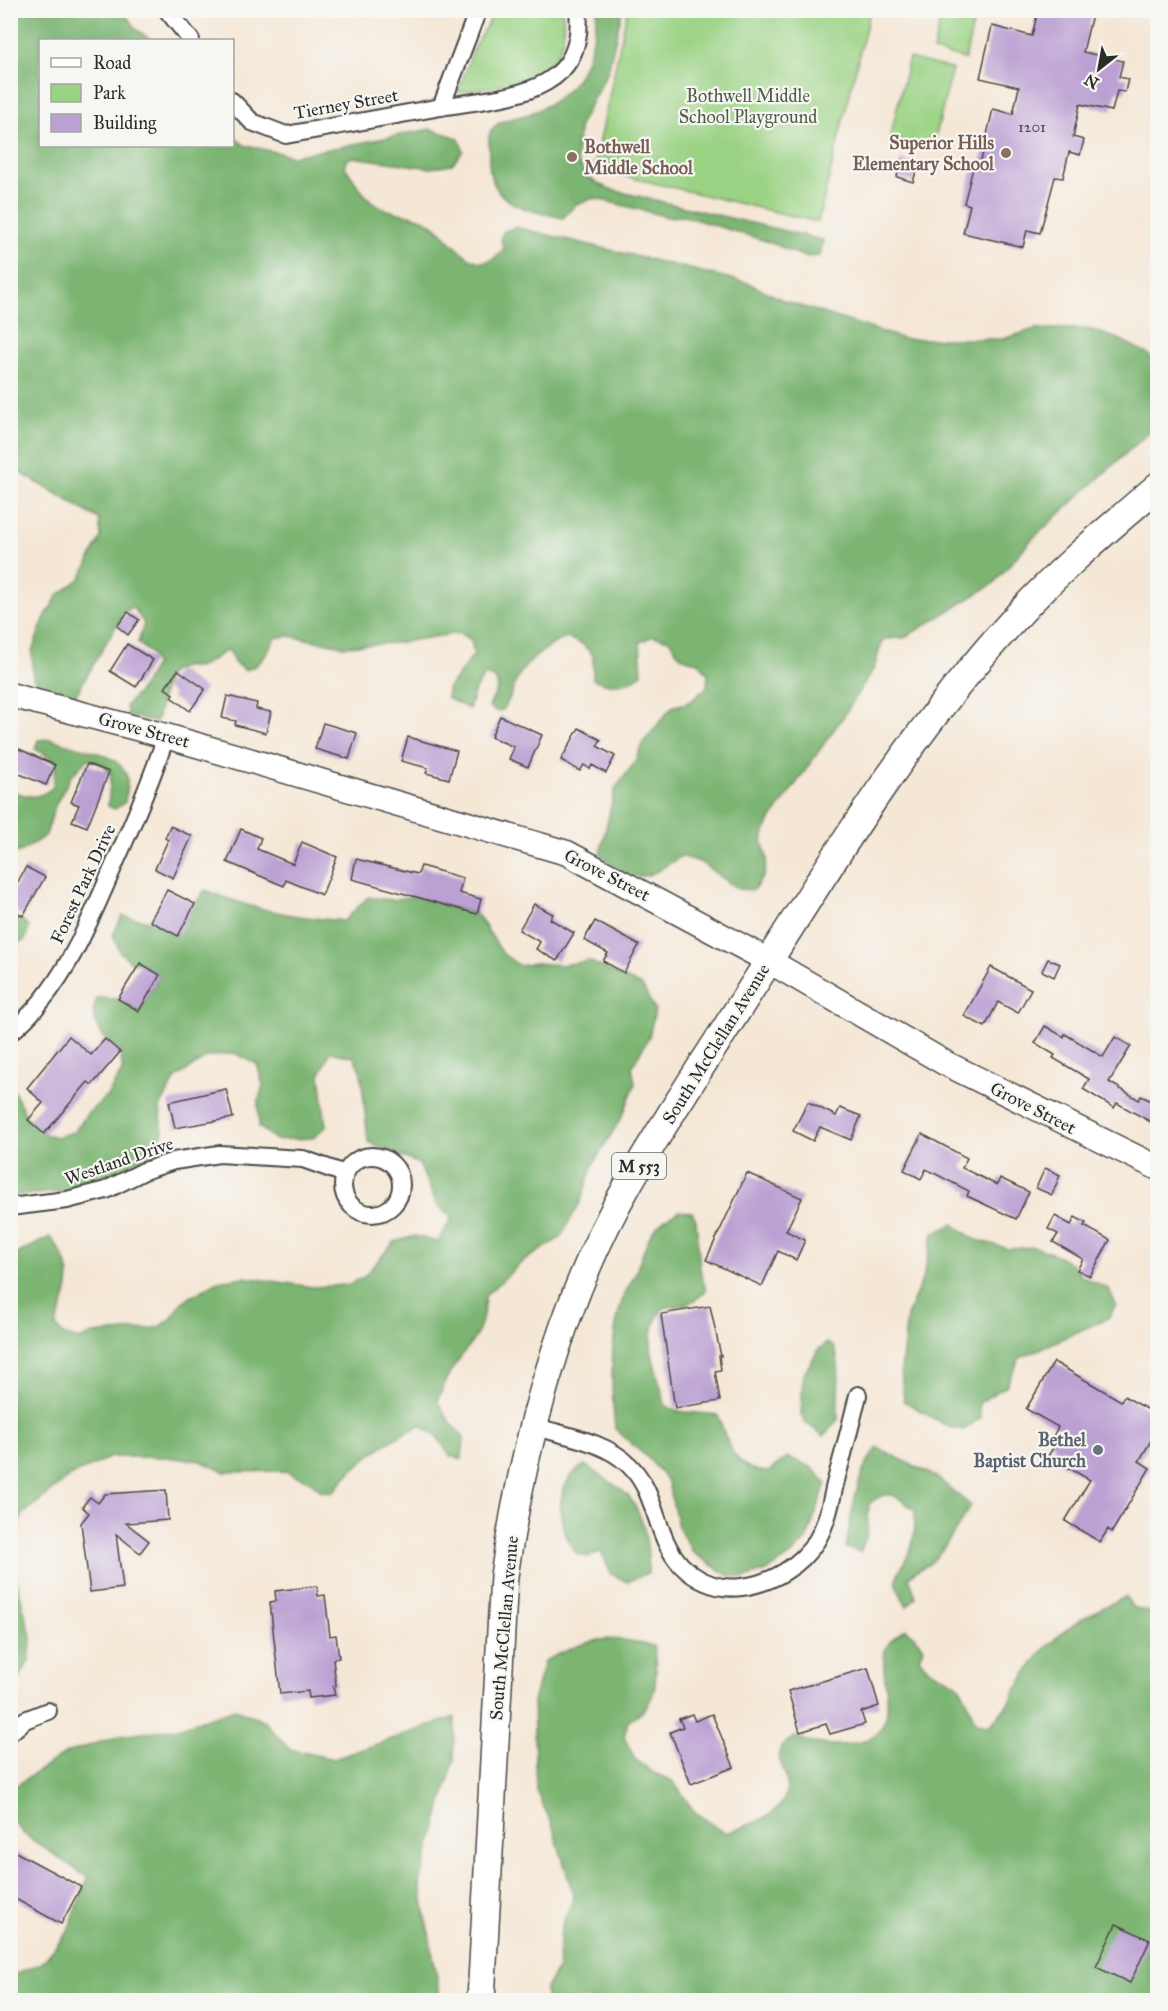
<svg xmlns="http://www.w3.org/2000/svg" width="1168" height="2011" viewBox="0 0 1168 2011" font-family="'IM FELL Great Primer',serif">
	<style>
		.green { fill: #9bd385; stroke: #637f58; stroke-width: 1.5 }
		.forest { fill: #7cb572; stroke: #54704e; stroke-width: 1.5 }
		.building { fill: #bba0d3 }
		.lines { fill: none; stroke-linecap: round; stroke-linejoin: round }
		.street-casing { stroke: #494745; stroke-width: 20 }
		.secondary-casing { stroke: #494745; stroke-width: 27 }
		.primary-casing { stroke: #494745; stroke-width: 30 }
		.street { stroke: #fff; stroke-width: 16 }
		.secondary { stroke: #fff; stroke-width: 24 }
		.primary { stroke: #fff; stroke-width: 27 }
		.education-dot { fill: #8d6e63; stroke: #f6f6f2; stroke-width: 2 }
		.worship-dot { fill: #6b7280; stroke: #f6f6f2; stroke-width: 2 }
		.labels { text-anchor: middle; dominant-baseline: central; stroke-width: 4.5; stroke-linejoin: round; paint-order: stroke }
		.number-label { font-size: 15px; fill: #4f4855 }
		.shield { fill: #f6f6f2; stroke: #686867; stroke-width: 1.5 }
		.shield-label { font-size: 16px; font-weight: bold; fill: #2b2b2b }
		.park-label { font-size: 18px; fill: #4d5d46; stroke: #f6f6f2 }
		.street-label { font-size: 18px; fill: #2b2b2b; stroke: #f6f6f2 }
		.education-label { font-size: 18px; font-weight: bold; fill: #785e54; stroke: #f6f6f2; text-anchor: end }
		.worship-label { font-size: 18px; font-weight: bold; fill: #5b616d; stroke: #f6f6f2; text-anchor: end }
	</style>
	<rect width="100%" height="100%" fill="#f6f6f2"/>
	<filter id="ink" filterUnits="userSpaceOnUse"><feTurbulence type="fractalNoise" baseFrequency=".0167" numOctaves="2"/><feDisplacementMap in="SourceGraphic" scale="12" xChannelSelector="R" yChannelSelector="G"/><feConvolveMatrix kernelMatrix="1 2 1 2 8 2 1 2 1" color-interpolation-filters="sRGB"/></filter>
	<filter id="wash" filterUnits="userSpaceOnUse"><feTurbulence type="fractalNoise" baseFrequency=".008" numOctaves="4" result="noise"/><feDisplacementMap in="SourceGraphic" scale="24" xChannelSelector="R" yChannelSelector="G"/><feGaussianBlur stdDeviation="1.35" result="paint"/><feColorMatrix in="noise" values="0 0 0 0 0 0 0 0 0 0 0 0 0 0 0 0 0 1.4 0 .05"/><feComposite in="paint" operator="in"/></filter>
	<g filter="url(#wash)">
		<rect width="100%" height="100%" fill="#f5e7d6"/>
		<g class="green">
			<path d="M496 10 562 11C576 79 506 85 458 92L475 45Z"/>
			<polygon points="627,11 870,11 818,222 594,169"/>
			<polygon points="942,12 974,20 965,59 933,51"/>
			<polygon points="909,58 952,69 933,148 890,138"/>
		</g>
		<g class="forest">
			<path d="M10 11H123L136 29 151 40H40V146H232L233 135 244 145 293 156 430 129 459 138 463 151 452 164 431 168 352 157 346 160 345 167C355 181 365 200 382 208 396 214 413 214 427 221 451 234 477 287 504 248L501 240 503 232 515 227 748 283 785 301 904 339H1003L1035 329H1089L1121 340 1148 354 1157 365V425L1032 539 993 584 904 638 883 639 874 668 845 714 769 822 762 841 767 858 764 876 753 890 738 889 700 862 681 856C644 881 635 886 600 854L615 789 635 762 642 744 672 707 690 702 707 687 708 674 699 662C683 660 676 655 670 640L653 636 640 642 642 674C627 686 610 687 593 679V655L582 644 566 637C551 644 531 658 521 672 513 683 512 698 503 710L496 711 489 707 498 687 495 678 485 675 475 689 469 709 447 698 448 689 474 654 471 640 459 633 396 643 343 646 289 636 275 638C267 653 262 666 245 670L234 663 229 649 199 668C157 659 167 695 156 722L128 716 126 706 141 689 155 665 151 654 138 643 144 623 133 607 124 612 74 698 50 695 33 678 32 651 44 619 58 595 81 578 101 537 99 519 11 467Z"/>
			<path d="M597 11H622L608 71 580 124 577 144V161L587 177 608 189 823 240 820 256 805 257 769 242 684 216 668 217 594 198 576 205 563 218C520 208 486 204 489 151 489 142 487 132 495 126 504 118 519 118 529 114 578 95 593 60 597 11Z"/>
			<path d="M51 739C73 749 121 750 127 778 128 785 126 795 125 802L115 809 108 806 111 774 104 765 88 759 71 776 55 806 46 835 22 851 11 854V791C28 797 39 800 53 787L56 761 35 749 38 740Z"/>
			<path d="M205 890C252 910 294 917 344 921L368 897 393 900 412 896 477 914 503 954 520 966 535 963 561 965 589 961 642 986 655 1010 649 1037 632 1067 635 1084 623 1115 593 1164 581 1201 560 1238 522 1262 485 1296C483 1339 472 1338 451 1371 445 1379 442 1391 437 1401L450 1422 464 1437 462 1459 450 1456 438 1438 421 1425C386 1441 356 1461 333 1492L321 1491 311 1482 285 1471 224 1472 201 1461 166 1457H111L70 1476 23 1514 13 1537V1568L31 1636 30 1658 17 1684 11 1708V1257L50 1237C79 1273 69 1285 56 1326L63 1335 79 1340 93 1334 157 1328 172 1318 182 1302 218 1281 244 1277 313 1287 347 1285 364 1277 394 1242 415 1236 438 1242 452 1218 437 1205 419 1164 368 1142 361 1073 354 1057 330 1052 320 1074 326 1127 313 1138 276 1140 259 1127 258 1103 263 1085 257 1064 234 1053 207 1057 176 1078 160 1107 163 1132 151 1153 120 1175 86 1190 11 1196V1085L28 1120 44 1134 57 1137 74 1132 87 1114 107 1096 123 1070 120 1052 105 1039 96 1024 93 1011 97 998 118 999 139 1011 160 975 140 963 131 962 120 952 113 935 122 916 150 921 195 904Z"/>
			<polygon points="11,916 22,920 29,927 25,940 14,945 11,943"/>
			<path d="M679 1211 692 1212 696 1220 700 1269 706 1290C694 1305 680 1305 663 1308 638 1342 659 1369 665 1405L676 1411 718 1415C728 1444 733 1470 768 1472L787 1457 811 1467 826 1483 807 1539 790 1556 769 1570 745 1578 727 1575 693 1553 678 1527 668 1482 651 1461 615 1429C611 1388 609 1341 622 1301 625 1291 632 1282 636 1272 647 1242 648 1226 679 1211Z"/>
			<polygon points="953,1224 974,1239 1009,1249 1034,1247 1057,1255 1073,1265 1081,1276 1109,1289 1116,1305 1108,1318 1020,1358 1006,1386 979,1403 980,1418 964,1430 949,1427 904,1401 901,1371 907,1316 924,1275 933,1234"/>
			<path d="M827 1343 834 1347C843 1370 836 1395 838 1419L824 1436 807 1424 801 1415 803 1375 819 1349Z"/>
			<path d="M878 1448 936 1477 970 1505C965 1517 939 1557 929 1564 921 1569 916 1570 909 1577L916 1597 907 1606C890 1577 896 1580 909 1553 915 1540 915 1524 915 1510 896 1496 889 1487 869 1504L867 1534 860 1552 846 1548C851 1519 856 1469 878 1448Z"/>
			<path d="M585 1465C595 1472 625 1490 630 1498 646 1520 649 1547 648 1573L627 1582 611 1574 601 1551 589 1557 577 1554C556 1527 552 1483 585 1465Z"/>
			<path d="M1126 1597 1132 1607 1157 1614V2000H547L545 1990 558 1968 561 1928 574 1897 552 1824 536 1791 533 1702 544 1661C591 1639 602 1633 654 1646 657 1677 660 1706 628 1721L624 1737 635 1759 652 1772 673 1781 694 1811 725 1833C750 1825 794 1813 786 1778 782 1762 777 1763 781 1746L794 1737C822 1748 882 1754 887 1711 889 1693 882 1674 884 1656 885 1643 896 1635 906 1629L916 1637 923 1649 919 1657C930 1675 936 1671 952 1681 965 1688 970 1709 975 1722L989 1726C1011 1706 1021 1677 1040 1654 1063 1628 1094 1610 1126 1597Z"/>
			<polygon points="235,1709 264,1721 289,1749 334,1759 455,1717 454,1761 420,1883 441,2000 11,2000 11,1976 42,1963 67,1933 88,1878 24,1834 11,1818 11,1789 66,1753 120,1736 178,1728"/>
		</g>
		<g id="blocks">
			<g class="building">
				<polygon points="1038,10 1093,10 1083,52 1123,61 1119,77 1128,79 1125,92 1117,91 1112,111 1080,104 1073,137 1084,140 1080,155 1069,152 1063,178 1055,177 1040,233 1027,230 1023,247 963,233 970,205 964,203 973,168 979,169 993,109 1013,114 1019,87 980,78 992,26 1032,36"/>
				<polygon points="901,160 918,165 913,182 897,177"/>
				<polygon points="128,612 139,620 128,635 117,626"/>
				<polygon points="127,644 153,660 136,687 110,671"/>
				<polygon points="178,670 205,689 190,711 171,697 173,694 165,688"/>
				<polygon points="227,696 257,703 256,709 271,712 266,733 235,725 236,721 222,718"/>
				<polygon points="500,716 542,735 528,767 509,759 514,747 491,737"/>
				<polygon points="323,723 357,733 349,759 315,749"/>
				<polygon points="579,728 601,740 597,746 615,756 606,773 592,765 590,769 584,765 580,771 561,760"/>
				<polygon points="408,737 457,751 449,779 426,773 428,768 401,761"/>
				<polygon points="10,745 55,765 46,785 10,770"/>
				<polygon points="87,764 109,772 87,827 72,821 79,805 71,802"/>
				<polygon points="170,826 192,836 173,878 155,869 168,840 165,838"/>
				<polygon points="241,829 261,838 257,849 293,864 302,842 337,857 322,895 286,880 284,886 227,862"/>
				<polygon points="356,859 418,874 421,866 463,878 459,893 481,899 477,914 352,879"/>
				<polygon points="26,867 45,877 23,916 10,909 10,896"/>
				<polygon points="167,890 195,904 178,936 150,921"/>
				<polygon points="534,904 553,914 550,919 574,933 557,961 536,949 540,942 519,930"/>
				<polygon points="595,921 639,945 624,973 603,961 608,953 584,940"/>
				<polygon points="1048,959 1060,964 1054,977 1042,971"/>
				<polygon points="140,963 160,975 139,1011 118,999"/>
				<polygon points="991,967 1031,989 1018,1013 998,1002 985,1027 964,1016"/>
				<polygon points="1045,1026 1064,1037 1065,1034 1103,1057 1115,1037 1131,1046 1109,1082 1139,1100 1141,1096 1158,1104 1158,1126 1117,1103 1114,1108 1083,1089 1089,1079 1053,1058 1055,1055 1035,1043"/>
				<polygon points="69,1036 91,1055 105,1039 120,1052 92,1085 88,1082 44,1134 28,1120 43,1103 27,1088"/>
				<polygon points="226,1089 233,1118 175,1128 169,1102"/>
				<polygon points="808,1102 836,1116 840,1108 861,1116 851,1140 820,1127 813,1141 793,1131"/>
				<polygon points="922,1134 967,1158 962,1168 997,1185 1000,1178 1029,1192 1016,1219 967,1196 969,1191 926,1169 921,1179 904,1170"/>
				<polygon points="1045,1168 1060,1175 1052,1195 1036,1188"/>
				<polygon points="747,1173 802,1198 786,1231 805,1240 796,1260 778,1251 762,1286 706,1260"/>
				<polygon points="1055,1216 1071,1225 1075,1217 1086,1223 1084,1226 1110,1240 1090,1276 1077,1270 1083,1259 1053,1242 1058,1234 1048,1229"/>
				<polygon points="710,1306 721,1356 719,1356 721,1370 715,1371 720,1401 675,1408 661,1314"/>
				<polygon points="1054,1362 1121,1401 1124,1396 1158,1415 1158,1429 1139,1461 1150,1468 1112,1532 1108,1529 1100,1542 1065,1521 1090,1480 1048,1456 1055,1445 1050,1442 1058,1427 1026,1409"/>
				<polygon points="166,1490 168,1520 126,1523 149,1541 140,1553 116,1534 123,1588 90,1592 81,1523 89,1513 82,1507 90,1497 98,1503 105,1494"/>
				<polygon points="317,1586 318,1596 325,1595 330,1636 336,1635 339,1658 333,1659 336,1685 333,1687 335,1695 309,1698 308,1691 280,1694 270,1602 276,1601 275,1591"/>
				<polygon points="868,1668 879,1706 861,1712 865,1724 830,1734 826,1724 800,1732 788,1691"/>
				<polygon points="692,1714 695,1721 712,1714 734,1767 691,1784 670,1732 683,1727 679,1719"/>
				<polygon points="10,1849 81,1887 61,1924 10,1896"/>
				<polygon points="1116,1924 1150,1940 1130,1983 1096,1967"/>
			</g>
		</g>
	</g>
	<g filter="url(#ink)">
		<use href="#blocks" fill-opacity="0" stroke="#494745" stroke-width="1.5"/>
		<g class="lines">
			<defs>
				<g id="street">
					<polyline points="167,10 191,40"/>
					<path d="M478 10 441 107C504 96 587 97 578 10"/>
					<polyline points="232,101 252,122 286,135 441,107"/>
					<path d="M10 1033C63 990 89 923 115 863 134 821 152 779 166 736"/>
					<circle cx="372" cy="1185" r="29"/>
					<polyline points="10,1207 67,1200 106,1190 144,1171 174,1161 219,1154 303,1159 345,1174"/>
					<path d="M533 1426C565 1436 605 1441 629 1465 658 1493 654 1536 681 1565 698 1582 718 1590 742 1587 772 1583 801 1566 817 1540 827 1523 831 1502 835 1484 843 1454 851 1425 858 1395"/>
					<polyline points="10,1733 25,1720 48,1711"/>
				</g>
				<polyline id="secondary" points="10,695 166,736 567,853 769,961 945,1063 1158,1168"/>
				<path id="primary" d="M481 2000 504 1576C524 1440 560 1302 630 1181 670 1112 715 1046 758 978 838 851 917 724 1019 614 1059 570 1113 525 1158 486"/>
			</defs>
			<use href="#street" class="street-casing"/>
			<use href="#secondary" class="secondary-casing"/>
			<use href="#primary" class="primary-casing"/>
			<use href="#street" class="street"/>
			<use href="#secondary" class="secondary"/>
			<use href="#primary" class="primary"/>
		</g>
	</g>
	<g class="education-dot">
		<circle cx="1006" cy="153" r="6"/>
		<circle cx="572" cy="157" r="6"/>
	</g>
	<circle class="worship-dot" cx="1098" cy="1450" r="6"/>
	<g class="labels">
		<g class="number-label">
			<text x="1032" y="127">1201</text>
		</g>
		<rect class="shield" x="612" y="1153" width="54" height="26" rx="4.5"/>
		<g class="shield-label">
			<text x="639" y="1166">M 553</text>
		</g>
		<g class="park-label">
			<text x="748" y="96">Bothwell Middle<tspan x="748" dy="21">School Playground</tspan></text>
		</g>
		<g class="street-label">
			<text transform="translate(346 104) rotate(-10)">Tierney Street</text>
			<text transform="translate(144 730) rotate(15)">Grove Street</text>
			<text transform="translate(607 875) rotate(27)">Grove Street</text>
			<text transform="translate(83 884) rotate(-65)">Forest Park Drive</text>
			<text transform="translate(716 1044) rotate(-58)">South McClellan Avenue</text>
			<text transform="translate(1033 1108) rotate(27)">Grove Street</text>
			<text transform="translate(119 1161) rotate(-19)">Westland Drive</text>
			<text transform="translate(504 1628) rotate(-85)">South McClellan Avenue</text>
		</g>
		<g class="education-label">
			<text x="994" y="143">Superior Hills<tspan x="994" dy="21">Elementary School</tspan></text>
			<text x="584" y="147" text-anchor="start">Bothwell<tspan x="584" dy="21">Middle School</tspan></text>
		</g>
		<g class="worship-label">
			<text x="1086" y="1440">Bethel<tspan x="1086" dy="21">Baptist Church</tspan></text>
		</g>
	</g>
	<rect width="1168" height="2011" fill="none" stroke="#f6f6f2" stroke-width="36"/>
	<rect x="39" y="39" width="195" height="108" fill="#f6f6f2" stroke="#a5a5a2" stroke-width="1.5"/>
	<rect x="51" y="58" width="30" height="9" fill="#ffffff" stroke="#a5a5a2" stroke-width="1.5"/>
	<text x="93" y="69" font-size="18" fill="#2b2b2b">Road</text>
	<rect x="51" y="84" width="30" height="18" fill="#9bd385" stroke="#a5a5a2" stroke-width="1.5"/>
	<text x="93" y="99" font-size="18" fill="#2b2b2b">Park</text>
	<rect x="51" y="114" width="30" height="18" fill="#bba0d3" stroke="#a5a5a2" stroke-width="1.5"/>
	<text x="93" y="129" font-size="18" fill="#2b2b2b">Building</text>
	<g transform="translate(1099 69) rotate(211)" stroke="#f6f6f2" stroke-width="4.5" paint-order="stroke">
	<path d="M0-4.5L10 22L0 15L-10 22Z" fill="#2b2b2b"/>
	<text y="-9" font-size="16" font-weight="bold" text-anchor="middle" fill="#2b2b2b">N</text>
	</g>
</svg>
